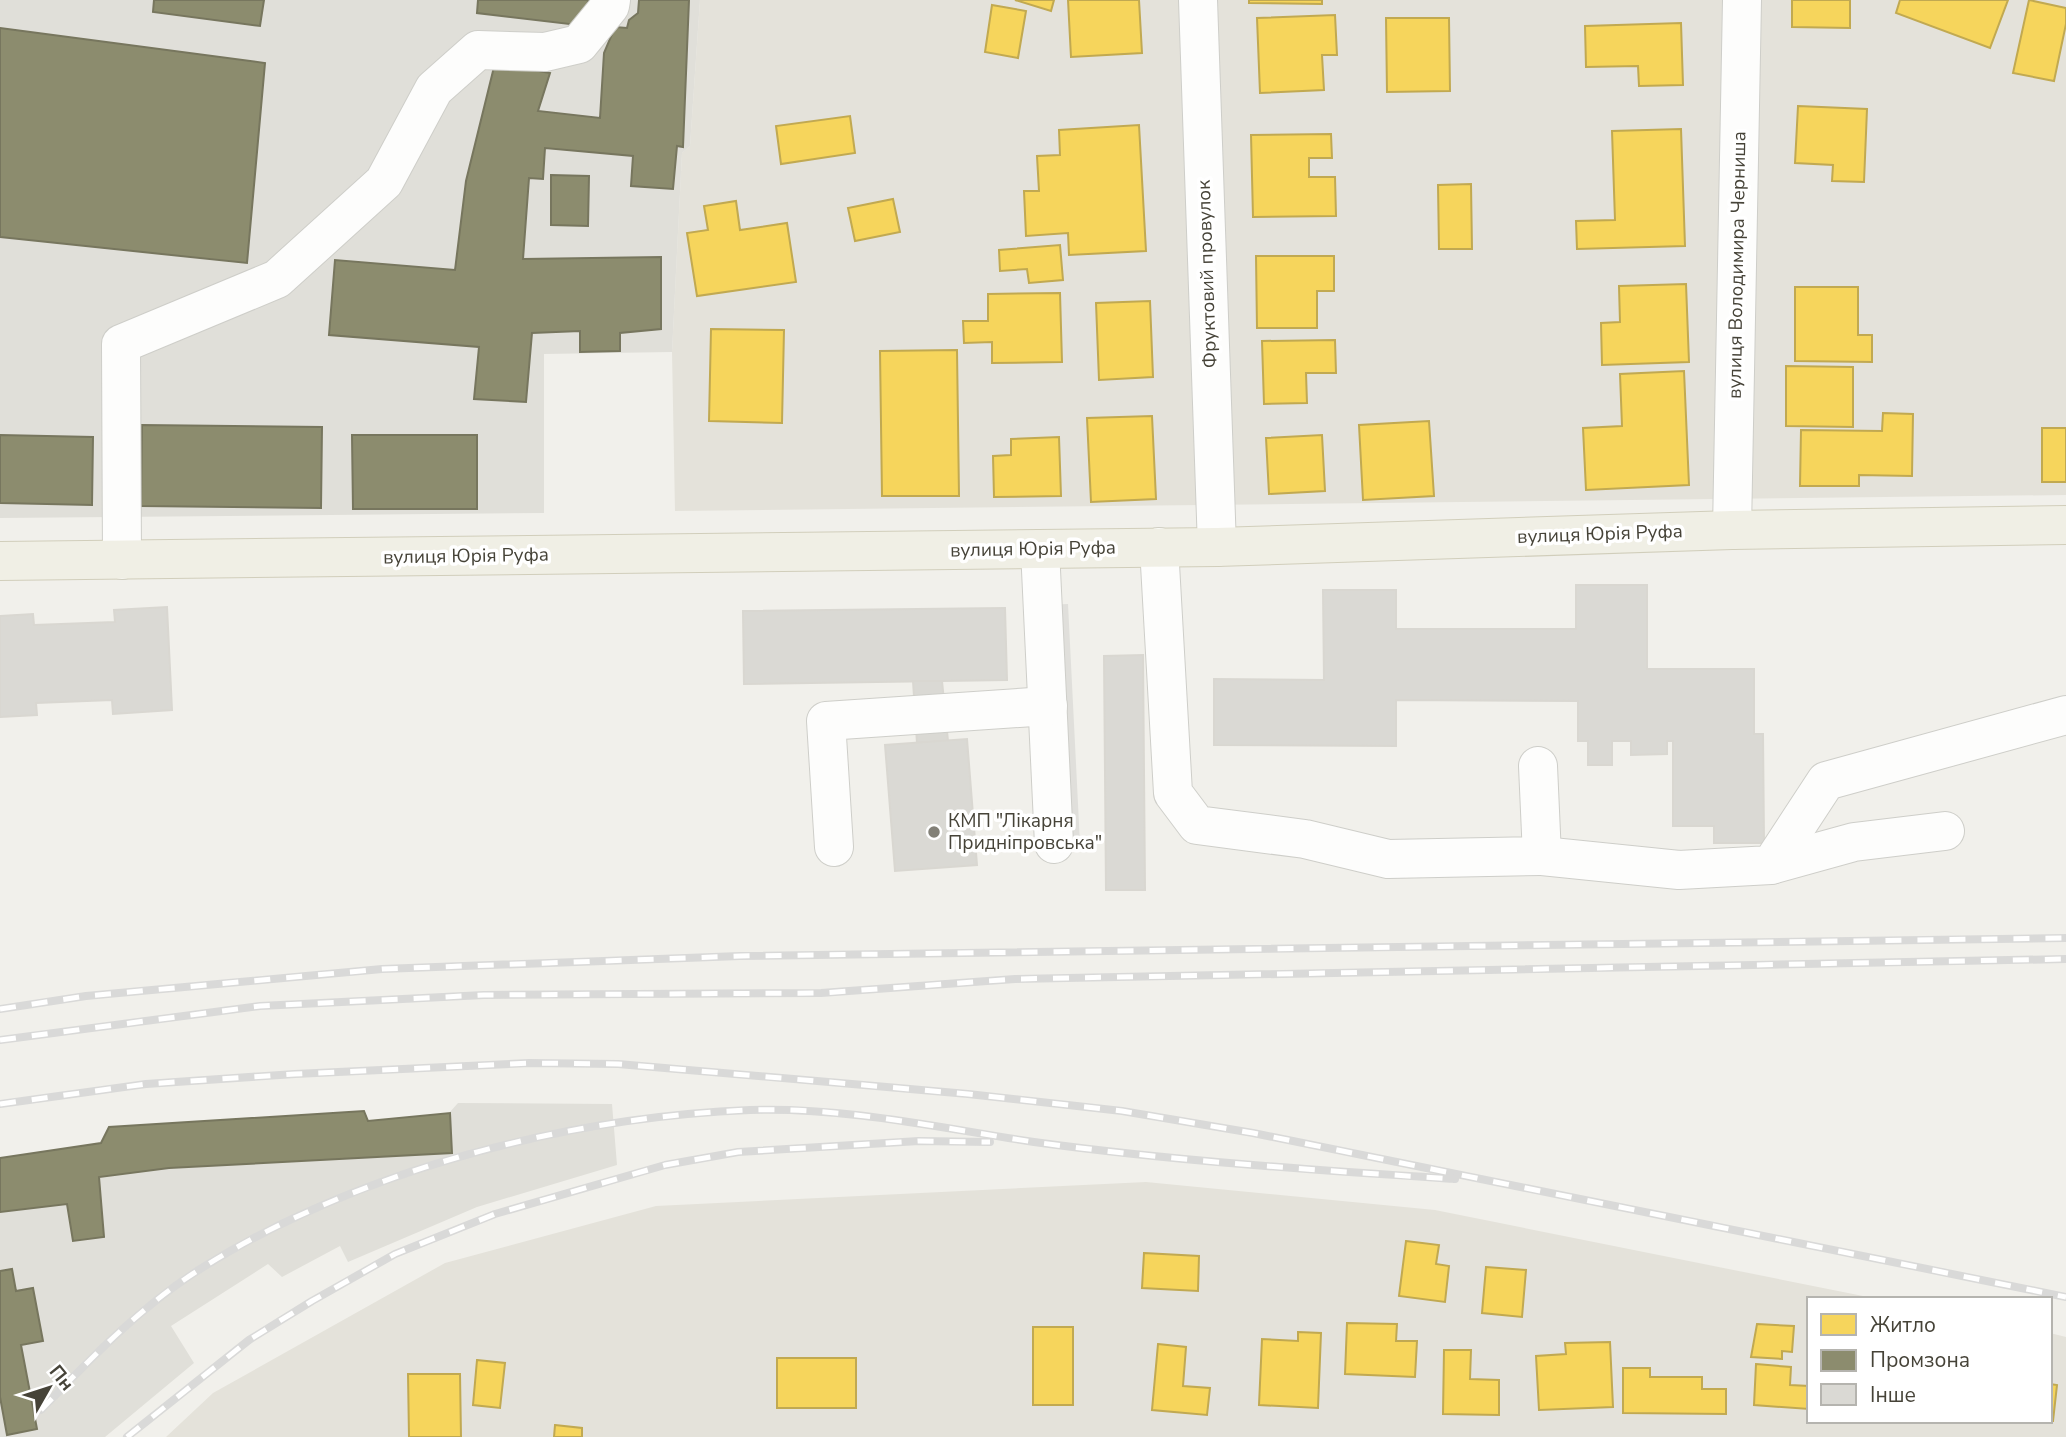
<svg xmlns="http://www.w3.org/2000/svg" width="2066" height="1437" viewBox="0 0 2066 1437" font-family="'Nunito Sans',sans-serif">
	<style>
		.residential { fill: #e4e2da }
		.industrial { fill: #e0dfd9 }
		.parking { fill: #e0dfdb }
		.homes { fill: #f6d55c; stroke: #c1a951; stroke-width: 2 }
		.industry { fill: #8c8c6e; stroke: #77765e; stroke-width: 2 }
		.building { fill: #dad9d4; stroke: #d9d7d1; stroke-width: 2 }
		.lines { fill: none; stroke-linecap: round; stroke-linejoin: round }
		.minor-casing { stroke: #cecec9; stroke-width: 40 }
		.major-casing { stroke: #d1cebb; stroke-width: 40 }
		.minor { stroke: #fdfdfc; stroke-width: 38 }
		.major { stroke: #f0efe5; stroke-width: 38 }
		.rail-casing { stroke: #d9d9d8; stroke-width: 8 }
		.rail { stroke: #fff; stroke-width: 5; stroke-dasharray: 16; stroke-linecap: butt }
		.poi-dot { fill: #828077; stroke: #fff; stroke-width: 2.5 }
		.labels { text-anchor: middle; dominant-baseline: central; stroke-width: 7; stroke-linejoin: round; paint-order: stroke }
		.street-label { font-size: 19px; fill: #464338; stroke: #fff }
		.poi-label { font-size: 19px; fill: #464338; stroke: #fff; text-anchor: start }
	</style>
	<rect width="100%" height="100%" fill="#f1f0eb"/>
	<g class="residential">
		<polygon points="700,0 2066,0 2066,495 675,511 672,352 682,153 690,146"/>
		<polygon points="1146,1182 1435,1210 1878,1299 1809,1299 1809,1421 2050,1421 2050,1333 2066,1337 2066,1437 166,1437 213,1393 445,1263 656,1206"/>
	</g>
	<g class="industrial">
		<polygon points="0,0 700,0 690,146 682,153 672,352 544,354 544,513 0,518"/>
		<polygon points="458,1103 612,1104 617,1165 477,1207 348,1262 340,1246 282,1277 268,1264 171,1326 194,1363 105,1437 0,1437 0,1158 101,1143 109,1127 364,1111 368,1121 449,1113"/>
	</g>
	<polygon class="parking" points="1068,604 1080,844 1054,844 1042,605"/>
	<g class="homes">
		<polygon points="1015,0 1054,0 1051,11"/>
		<polygon points="1068,0 1139,0 1142,53 1071,57"/>
		<polygon points="1249,0 1322,0 1322,4 1249,3"/>
		<polygon points="1792,0 1850,0 1850,28 1792,27"/>
		<polygon points="1900,0 2008,0 1990,48 1896,13"/>
		<polygon points="2029,0 2066,8 2066,24 2054,81 2013,73"/>
		<polygon points="992,5 1026,11 1018,58 985,52"/>
		<polygon points="1335,15 1337,55 1322,55 1324,90 1260,93 1257,18"/>
		<polygon points="1386,18 1449,18 1450,91 1387,92"/>
		<polygon points="1681,23 1683,85 1639,86 1638,66 1586,67 1585,26"/>
		<polygon points="1798,106 1867,109 1864,182 1832,181 1833,165 1795,163"/>
		<polygon points="850,116 855,153 781,164 776,126"/>
		<polygon points="1139,125 1146,251 1069,255 1068,233 1026,236 1024,191 1039,191 1037,156 1060,155 1059,130"/>
		<polygon points="1681,129 1685,246 1577,249 1576,221 1615,220 1612,131"/>
		<polygon points="1331,134 1332,158 1309,158 1309,177 1335,177 1336,216 1253,217 1251,135"/>
		<polygon points="1471,184 1472,249 1439,249 1438,185"/>
		<polygon points="893,199 900,232 855,241 848,208"/>
		<polygon points="736,201 740,230 787,223 796,282 697,296 687,233 708,230 704,206"/>
		<polygon points="1060,245 1063,280 1029,283 1027,269 1000,271 999,250"/>
		<polygon points="1256,256 1334,256 1334,291 1317,291 1317,328 1257,328"/>
		<polygon points="1686,284 1689,362 1602,365 1601,323 1620,322 1619,286"/>
		<polygon points="1795,287 1858,287 1858,335 1872,335 1872,362 1795,361"/>
		<polygon points="1060,293 1062,362 992,363 992,342 964,343 963,321 988,321 988,294"/>
		<polygon points="1150,301 1153,377 1099,380 1096,303"/>
		<polygon points="711,329 784,330 782,423 709,421"/>
		<polygon points="1335,340 1336,373 1306,373 1307,403 1264,404 1262,341"/>
		<polygon points="957,350 959,496 882,496 880,351"/>
		<polygon points="1786,366 1853,367 1853,427 1786,426"/>
		<polygon points="1684,371 1689,485 1586,490 1583,428 1622,426 1620,374"/>
		<polygon points="1883,413 1913,414 1912,476 1859,475 1859,486 1800,486 1801,430 1882,431"/>
		<polygon points="1152,416 1156,499 1091,502 1087,418"/>
		<polygon points="1429,421 1434,496 1363,500 1359,425"/>
		<rect x="2042" y="428" width="24" height="54"/>
		<polygon points="1322,435 1325,491 1269,494 1266,438"/>
		<polygon points="1059,437 1061,496 994,497 993,456 1011,455 1011,439"/>
		<polygon points="1406,1241 1439,1245 1436,1264 1449,1266 1445,1302 1399,1296"/>
		<polygon points="1144,1253 1199,1256 1198,1291 1142,1288"/>
		<polygon points="1486,1267 1526,1270 1522,1317 1482,1313"/>
		<polygon points="1347,1323 1397,1324 1396,1341 1417,1341 1415,1377 1345,1374"/>
		<polygon points="1757,1324 1794,1326 1792,1352 1782,1351 1782,1359 1751,1357"/>
		<rect x="1033" y="1327" width="40" height="78"/>
		<polygon points="1298,1332 1321,1333 1318,1408 1259,1405 1262,1339 1298,1341"/>
		<polygon points="1610,1342 1613,1407 1539,1410 1536,1356 1566,1354 1565,1343"/>
		<polygon points="1158,1344 1186,1347 1183,1386 1210,1388 1207,1415 1152,1410"/>
		<polygon points="1444,1350 1471,1350 1470,1379 1499,1380 1499,1415 1443,1414"/>
		<rect x="777" y="1358" width="79" height="50"/>
		<polygon points="477,1360 505,1363 500,1408 473,1405"/>
		<polygon points="1756,1364 1791,1367 1790,1385 1809,1386 1809,1409 1754,1405"/>
		<polygon points="1623,1368 1650,1368 1650,1377 1702,1377 1702,1389 1726,1389 1726,1414 1623,1413"/>
		<polygon points="408,1374 460,1374 461,1437 409,1437"/>
		<polygon points="2050,1384 2057,1385 2053,1421 2050,1421"/>
		<polygon points="555,1425 582,1428 582,1437 554,1437"/>
	</g>
	<g class="industry">
		<polygon points="154,0 264,0 260,26 153,12"/>
		<polygon points="478,0 588,0 586,26 477,13"/>
		<polygon points="639,0 689,0 683,147 677,146 673,189 631,186 633,156 545,148 543,179 529,178 523,259 661,257 661,329 620,333 620,351 580,352 580,331 532,333 526,402 474,399 479,347 329,335 335,260 455,270 466,181 495,63 550,73 538,111 600,118 604,53 615,27 627,28 629,20 638,13"/>
		<polygon points="0,28 265,63 247,263 0,237"/>
		<polygon points="551,175 589,176 588,226 551,225"/>
		<polygon points="142,425 322,427 321,508 141,506"/>
		<polygon points="0,435 93,437 92,505 0,503"/>
		<polygon points="352,435 477,435 477,509 353,509"/>
		<polygon points="364,1111 368,1121 450,1113 452,1153 169,1168 99,1177 104,1237 73,1241 67,1204 0,1212 0,1158 101,1143 109,1127"/>
		<polygon points="12,1269 16,1291 33,1288 43,1341 21,1345 37,1429 7,1435 0,1397 0,1271"/>
	</g>
	<g class="building">
		<polygon points="1576,585 1647,585 1647,669 1754,669 1754,734 1763,734 1764,843 1714,843 1714,826 1673,826 1673,741 1667,741 1667,754 1631,755 1631,741 1612,741 1612,765 1588,765 1588,741 1578,741 1578,701 1396,700 1396,746 1214,745 1214,679 1324,680 1323,590 1396,590 1396,629 1576,629"/>
		<polygon points="167,607 172,710 113,714 112,700 36,703 37,715 0,717 0,616 33,614 34,625 115,622 114,610"/>
		<polygon points="1005,608 1007,680 744,684 743,611"/>
		<polygon points="1143,655 1145,890 1106,890 1104,656"/>
		<polygon points="913,681 942,681 948,741 917,743"/>
		<polygon points="967,739 977,865 895,871 885,745"/>
	</g>
	<g class="lines">
		<defs>
			<g id="minor">
				<polyline points="1198,0 1217,547"/>
				<polyline points="1732,530 1742,0"/>
				<polyline points="1159,547 1173,793 1197,825 1305,839 1388,859 1542,856 1538,766"/>
				<polyline points="1040,549 1054,844"/>
				<polyline points="122,560 121,344 277,279 384,182 434,89 478,50 545,52 579,44 610,6 611,0"/>
				<polyline points="834,847 826,721 1048,706"/>
				<polyline points="1542,856 1679,870 1771,865 1826,781 2066,715"/>
				<polyline points="1771,865 1854,842 1945,831"/>
			</g>
			<polyline id="major" points="0,561 1217,547 1732,530 2066,525"/>
		</defs>
		<use href="#minor" class="minor-casing"/>
		<use href="#major" class="major-casing"/>
		<use href="#minor" class="minor"/>
		<use href="#major" class="major"/>
		<defs>
			<g id="rail">
				<polyline points="0,1009 86,996 382,969 740,956 2066,938"/>
				<polyline points="0,1040 260,1006 484,995 821,993 1015,979 2066,959"/>
				<polyline points="0,1104 146,1084 295,1074 529,1063 618,1064 968,1094 1122,1111 1253,1133 2066,1297"/>
				<path d="M41 1410C91 1358 143 1304 205 1266 360 1170 568 1117 750 1110 846 1107 940 1128 1034 1142 1173 1161 1315 1170 1455 1179"/>
				<polyline points="127,1437 249,1340 312,1301 395,1254 495,1214 665,1165 738,1152 919,1141 990,1142"/>
			</g>
		</defs>
		<use href="#rail" class="rail-casing"/>
		<use href="#rail" class="rail"/>
	</g>
	<circle class="poi-dot" cx="934" cy="832" r="7"/>
	<g class="labels">
		<g class="street-label">
			<text transform="translate(1737 265) rotate(-89)">вулиця Володимира Черниша</text>
			<text transform="translate(1207 274) rotate(-92)">Фруктовий провулок</text>
			<text transform="translate(1600 534) rotate(-2)">вулиця Юрія Руфа</text>
			<text transform="translate(1033 549) rotate(-1)">вулиця Юрія Руфа</text>
			<text transform="translate(466 556) rotate(-1)">вулиця Юрія Руфа</text>
		</g>
		<g class="poi-label">
			<text x="948" y="821">КМП "Лікарня<tspan x="948" dy="22">Придніпровська"</tspan></text>
		</g>
	</g>
	<rect x="1807" y="1297" width="245" height="126" fill="#ffffff" stroke="#b5b4af" stroke-width="2"/>
	<rect x="1821" y="1314" width="35" height="21" fill="#f6d55c" stroke="#b5b4af" stroke-width="2"/>
	<text x="1870" y="1332" font-size="21" fill="#464338">Житло</text>
	<rect x="1821" y="1350" width="35" height="21" fill="#8c8c6e" stroke="#b5b4af" stroke-width="2"/>
	<text x="1870" y="1367" font-size="21" fill="#464338">Промзона</text>
	<rect x="1821" y="1384" width="35" height="21" fill="#dad9d4" stroke="#b5b4af" stroke-width="2"/>
	<text x="1870" y="1402" font-size="21" fill="#464338">Інше</text>
	<g transform="translate(49 1388) rotate(51)" stroke="#ffffff" stroke-width="5" paint-order="stroke">
	<path d="M0-5L12 26L0 18L-12 26Z" fill="#464338"/>
	<text y="-10" font-size="19" font-weight="bold" text-anchor="middle" fill="#464338">Пн</text>
	</g>
</svg>
